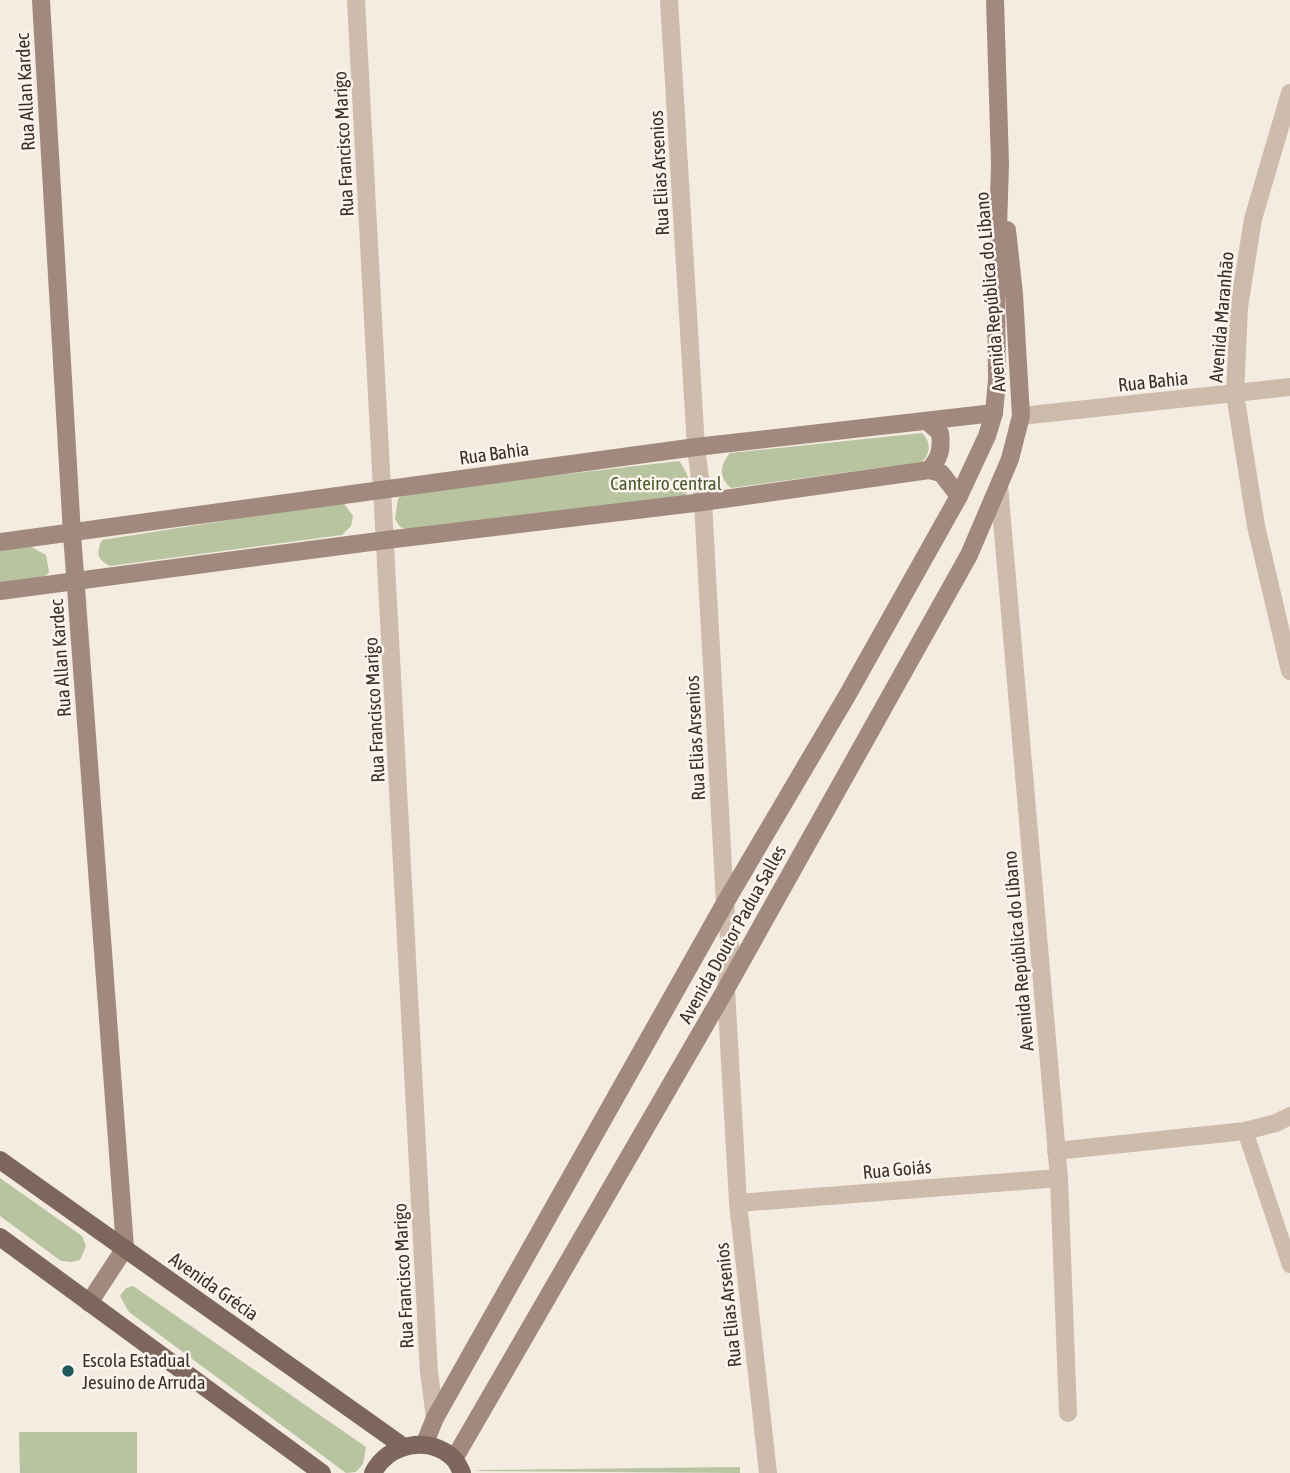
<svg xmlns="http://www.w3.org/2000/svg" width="1290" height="1473" viewBox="0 0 1290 1473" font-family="'Asap Condensed',sans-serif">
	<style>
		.green { fill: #b8c4a0 }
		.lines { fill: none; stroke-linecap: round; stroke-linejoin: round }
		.lane { stroke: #cdbbac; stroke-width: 16 }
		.street { stroke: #cdbbac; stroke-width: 18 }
		.secondary { stroke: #a18a7d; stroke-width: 18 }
		.primary { stroke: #7d675c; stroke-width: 18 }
		.poi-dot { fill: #1f5a5e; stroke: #fbf5ee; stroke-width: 2.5 }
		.labels { text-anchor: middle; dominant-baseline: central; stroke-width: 5; stroke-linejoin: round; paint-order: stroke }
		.street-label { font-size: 19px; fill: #3b302b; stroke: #fbf5ee }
		.park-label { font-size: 19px; fill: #4a5a2e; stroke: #fbf5ee }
		.poi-label { font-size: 19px; fill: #3b302b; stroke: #fbf5ee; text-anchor: start }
	</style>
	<rect width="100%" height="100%" fill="#f4ebe1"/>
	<g class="green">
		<path d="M922 433C931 442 931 452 922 462L731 488C718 477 720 465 730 453Z"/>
		<path d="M679 461C689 474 693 487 682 501L408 530 400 527 395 519 398 499 403 493Z"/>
		<path d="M343 502 353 516 351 526 342 535 110 566C97 560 96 552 102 540Z"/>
		<polygon points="28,545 46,555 49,572 42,580 0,585 0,548"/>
		<polygon points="0,1178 82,1236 86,1246 80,1260 71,1262 61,1261 0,1216"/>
		<polygon points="133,1286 366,1447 363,1464 356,1472 346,1473 129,1312 120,1296 126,1288"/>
		<polygon points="19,1432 137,1432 137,1473 20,1473"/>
		<polygon points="740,1467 740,1473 475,1471 482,1470"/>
	</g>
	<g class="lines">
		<polyline class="lane" points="1245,1131 1290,1265"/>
		<g class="street">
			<polyline points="356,0 429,1372 435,1418"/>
			<polyline points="669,0 696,447 703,502 725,903 730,947 726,989 738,1203 768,1473"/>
			<polyline points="1290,93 1253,219 1239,307 1235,394 1256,526 1290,671"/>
			<polyline points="1021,416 1290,387"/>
			<polyline points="999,486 1059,1178 1068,1413"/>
			<polyline points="1056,1151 1245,1131 1276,1123 1290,1116"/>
			<polyline points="738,1203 1059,1178"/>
		</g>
		<g class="secondary">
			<polyline points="41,0 72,534 125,1248 89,1303"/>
			<path d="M927 421 940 433C942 449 940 458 929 470"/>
			<polyline points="0,542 696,447 994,413"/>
			<polyline points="0,591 386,540 703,502 929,470 941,473 959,496"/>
			<polyline points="424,1445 435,1418 725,903 848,694 959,496 987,436 994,413 997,380 996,293 1000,164 995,0"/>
			<polyline points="454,1459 726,989 969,555 1010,459 1021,416 1014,294 1007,230"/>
		</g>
		<g class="primary">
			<polyline points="0,1160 404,1447"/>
			<polyline points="0,1237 322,1473"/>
			<path d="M373 1473C387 1444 430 1434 454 1459 457 1462 460 1469 462 1473"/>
		</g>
	</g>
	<circle class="poi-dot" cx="68" cy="1371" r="7"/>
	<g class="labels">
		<g class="street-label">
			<text transform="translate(25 92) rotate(-93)">Rua Allan Kardec</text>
			<text transform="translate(343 144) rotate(-93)">Rua Francisco Marigo</text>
			<text transform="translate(659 173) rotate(-93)">Rua Elias Arsenios</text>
			<text transform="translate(990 292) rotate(-95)">Avenida República do Libano</text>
			<text transform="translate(1221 317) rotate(-85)">Avenida Maranhão</text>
			<text transform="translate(1153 381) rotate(-6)">Rua Bahia</text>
			<text transform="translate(494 453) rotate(-8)">Rua Bahia</text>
			<text transform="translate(60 658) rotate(-94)">Rua Allan Kardec</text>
			<text transform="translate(374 710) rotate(-93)">Rua Francisco Marigo</text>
			<text transform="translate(695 738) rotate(-93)">Rua Elias Arsenios</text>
			<text transform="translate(732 934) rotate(-61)">Avenida Doutor Padua Salles</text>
			<text transform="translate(1018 951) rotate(-95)">Avenida República do Líbano</text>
			<text transform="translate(897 1169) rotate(-5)">Rua Goiás</text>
			<text transform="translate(403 1276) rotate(-93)">Rua Francisco Marigo</text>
			<text transform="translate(214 1286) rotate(35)">Avenida Grécia</text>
			<text transform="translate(728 1305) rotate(-96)">Rua Elias Arsenios</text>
		</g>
		<g class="park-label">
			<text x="666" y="483">Canteiro central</text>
		</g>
		<g class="poi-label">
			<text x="82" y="1360">Escola Estadual<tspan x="82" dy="22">Jesuíno de Arruda</tspan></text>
		</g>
	</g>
</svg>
